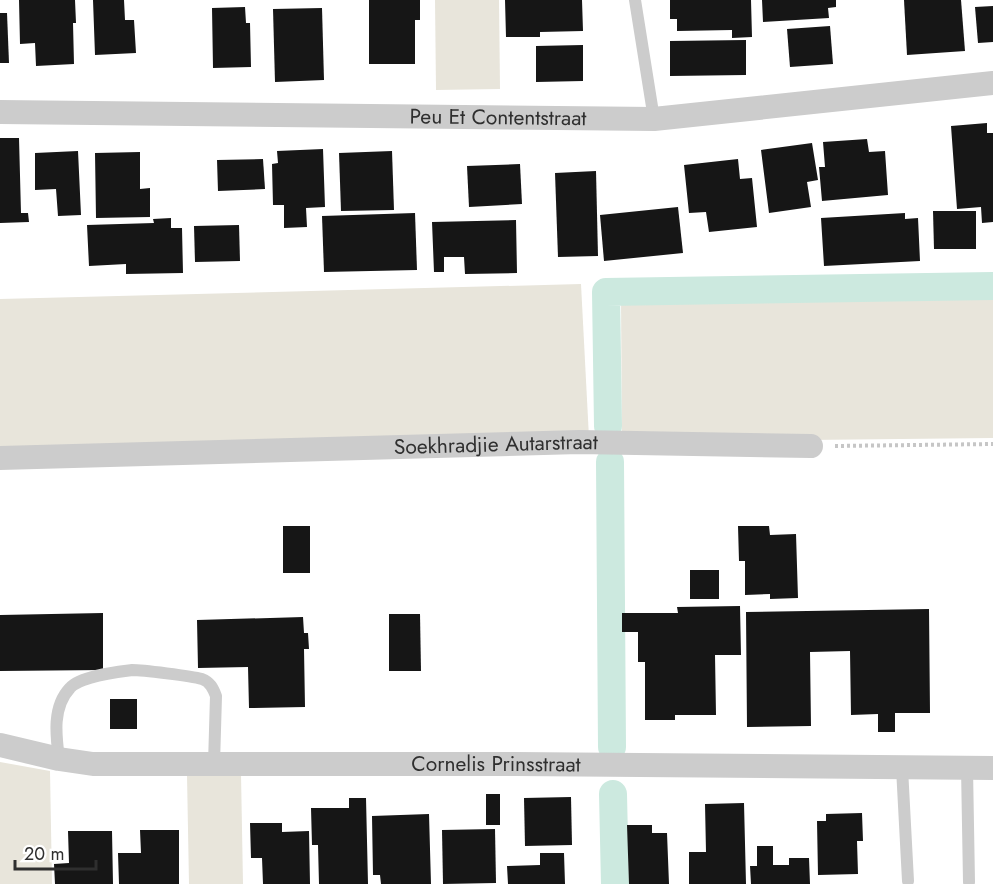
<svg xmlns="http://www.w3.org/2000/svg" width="993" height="884" viewBox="0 0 993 884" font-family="Jost,sans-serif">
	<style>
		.green { fill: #e8e5db }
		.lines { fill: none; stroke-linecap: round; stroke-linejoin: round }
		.canal { stroke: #cce9df; stroke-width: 28 }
		.building { fill: #161616 }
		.path { stroke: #c6c6c6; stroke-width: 4; stroke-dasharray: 3 3; stroke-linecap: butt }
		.lane { stroke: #ccc; stroke-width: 12 }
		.street { stroke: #ccc; stroke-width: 24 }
		.labels { text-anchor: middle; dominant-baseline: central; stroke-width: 6; stroke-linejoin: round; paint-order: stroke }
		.street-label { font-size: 21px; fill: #2f2f2f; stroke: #fff }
	</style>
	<rect width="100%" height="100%" fill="#fff"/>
	<g class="green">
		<polygon points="435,0 499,0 500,89 436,90"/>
		<polygon points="581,284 589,438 0,453 0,299"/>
		<polygon points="993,293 993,438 622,442 621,300"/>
		<polygon points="0,762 50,771 52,884 0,884"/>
		<polygon points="241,774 243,884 189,884 187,775"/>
	</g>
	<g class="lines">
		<g class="canal">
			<polyline points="608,426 606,292 993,286"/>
			<polyline points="610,462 612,747"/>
			<polyline points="613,794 615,884"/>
		</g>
	</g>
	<g class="building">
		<polygon points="19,0 75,0 76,23 73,23 74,64 36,66 35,43 20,44"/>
		<polygon points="93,0 124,0 125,20 134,20 136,53 95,55"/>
		<polygon points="369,0 420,0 420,20 415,20 415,64 369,64"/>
		<polygon points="505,0 582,0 583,31 540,32 540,37 506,37"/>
		<polygon points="670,0 751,0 752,37 732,38 732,30 677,31 677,19 670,19"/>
		<polygon points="762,0 836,0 836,7 828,8 829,18 763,22"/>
		<polygon points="904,0 961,0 965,51 907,55"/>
		<polygon points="993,6 993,42 978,43 975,7"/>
		<polygon points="245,7 246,23 250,23 251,67 213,68 212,8"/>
		<polygon points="322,8 324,80 275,82 273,9"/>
		<polygon points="0,13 7,13 9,63 0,63"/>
		<polygon points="830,26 833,64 790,67 787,29"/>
		<polygon points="746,40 746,75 670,76 670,41"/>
		<polygon points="583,45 583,81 536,82 536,46"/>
		<polygon points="987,123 987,133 993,133 993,222 982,223 981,207 957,209 951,126"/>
		<polygon points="0,138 19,138 21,213 28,213 29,222 0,223"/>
		<polygon points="867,139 869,152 885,151 888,195 822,201 819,167 825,167 823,142"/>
		<polygon points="812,143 818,180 807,182 811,207 769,213 761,150"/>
		<polygon points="323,149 325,207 306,208 307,227 284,228 284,205 273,205 272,164 278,163 277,151"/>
		<polygon points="78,151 81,215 58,216 56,189 35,190 35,153"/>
		<polygon points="392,151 394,210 341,211 339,153"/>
		<polygon points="140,152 140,189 150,188 150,217 96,218 95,153"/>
		<polygon points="263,159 265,189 218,191 217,160"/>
		<polygon points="738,159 740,179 752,178 757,227 709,232 706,212 689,213 684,165"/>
		<polygon points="520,164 522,204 469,207 467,166"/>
		<polygon points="596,171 598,256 558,257 555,173"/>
		<polygon points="678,207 683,253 604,261 600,215"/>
		<polygon points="933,211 976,211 976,249 934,249"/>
		<polygon points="415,213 417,270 324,272 322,216"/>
		<polygon points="905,213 905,219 918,218 920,261 824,266 821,218"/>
		<polygon points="171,218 171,228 182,228 183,273 126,274 126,264 89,266 87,225 154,223 153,219"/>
		<polygon points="516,220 517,273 465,274 464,257 444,257 444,272 434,272 432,222"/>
		<polygon points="239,225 240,261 195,262 194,226"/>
		<rect x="283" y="526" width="27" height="47"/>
		<polygon points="738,526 769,526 770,535 796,534 798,598 770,599 770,594 745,595 745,561 739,561"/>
		<rect x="690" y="570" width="29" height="29"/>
		<polygon points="740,606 741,655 715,655 716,715 675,715 675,720 645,720 645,662 638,662 638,632 622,632 622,613 678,613 677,607"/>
		<polygon points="929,609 930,713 895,713 895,732 878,732 878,714 851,715 850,651 810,652 811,726 747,727 746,612"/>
		<polygon points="103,613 103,670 0,671 0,615"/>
		<polygon points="389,614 420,614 421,671 389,671"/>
		<polygon points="303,617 304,633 308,633 309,649 304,649 305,707 249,708 248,667 198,668 197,620"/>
		<rect x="110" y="699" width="27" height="30"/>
		<rect x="486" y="794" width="14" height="31"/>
		<polygon points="571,797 572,845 525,846 524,798"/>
		<polygon points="349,798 366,798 368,884 319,884 318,845 312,845 311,808 349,808"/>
		<polygon points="744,803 746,884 689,884 689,852 706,852 705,804"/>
		<polygon points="862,813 863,841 857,841 858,874 818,875 817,821 826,821 826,814"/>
		<polygon points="429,814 431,884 381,884 380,875 373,875 372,816"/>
		<polygon points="250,823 282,823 282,832 309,831 310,884 263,884 262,858 251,858"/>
		<polygon points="627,825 652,825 652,833 667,833 669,884 629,884"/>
		<polygon points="495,829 496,883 443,884 442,830"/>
		<polygon points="140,830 179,830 179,884 119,884 118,853 141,853"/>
		<polygon points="68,831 112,831 113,884 55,884 54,864 69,863"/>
		<polygon points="757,846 773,846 773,865 789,865 789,858 809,858 810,884 751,884 750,866 757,866"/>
		<polygon points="540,853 564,853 565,884 508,884 507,866 540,865"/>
	</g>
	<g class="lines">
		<polyline class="path" points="835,446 993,444"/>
		<g class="lane">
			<polyline points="635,0 654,119"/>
			<path d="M59 759C56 736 52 707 70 688 80 676 117 672 132 670 142 670 191 676 202 679 210 682 213 688 216 696L214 764"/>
			<polyline points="902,768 908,881"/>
			<polyline points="967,768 969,882"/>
		</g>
		<g class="street">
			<path id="s1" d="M0 112 654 119 993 83"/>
			<path id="s2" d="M0 458 579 442 811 446"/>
			<path id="s3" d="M0 745 59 759 93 764H516L993 768"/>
		</g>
	</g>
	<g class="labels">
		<g class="street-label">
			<text stroke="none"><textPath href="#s1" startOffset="498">Peu Et Contentstraat</textPath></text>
			<text stroke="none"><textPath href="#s2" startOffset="496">Soekhradjie Autarstraat</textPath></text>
			<text stroke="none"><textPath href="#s3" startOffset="498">Cornelis Prinsstraat</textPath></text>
		</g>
	</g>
	<path d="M15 860v9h81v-9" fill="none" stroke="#2f2f2f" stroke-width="3"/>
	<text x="24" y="860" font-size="18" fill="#2f2f2f" stroke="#ffffff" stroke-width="4.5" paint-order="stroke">20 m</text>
</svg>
